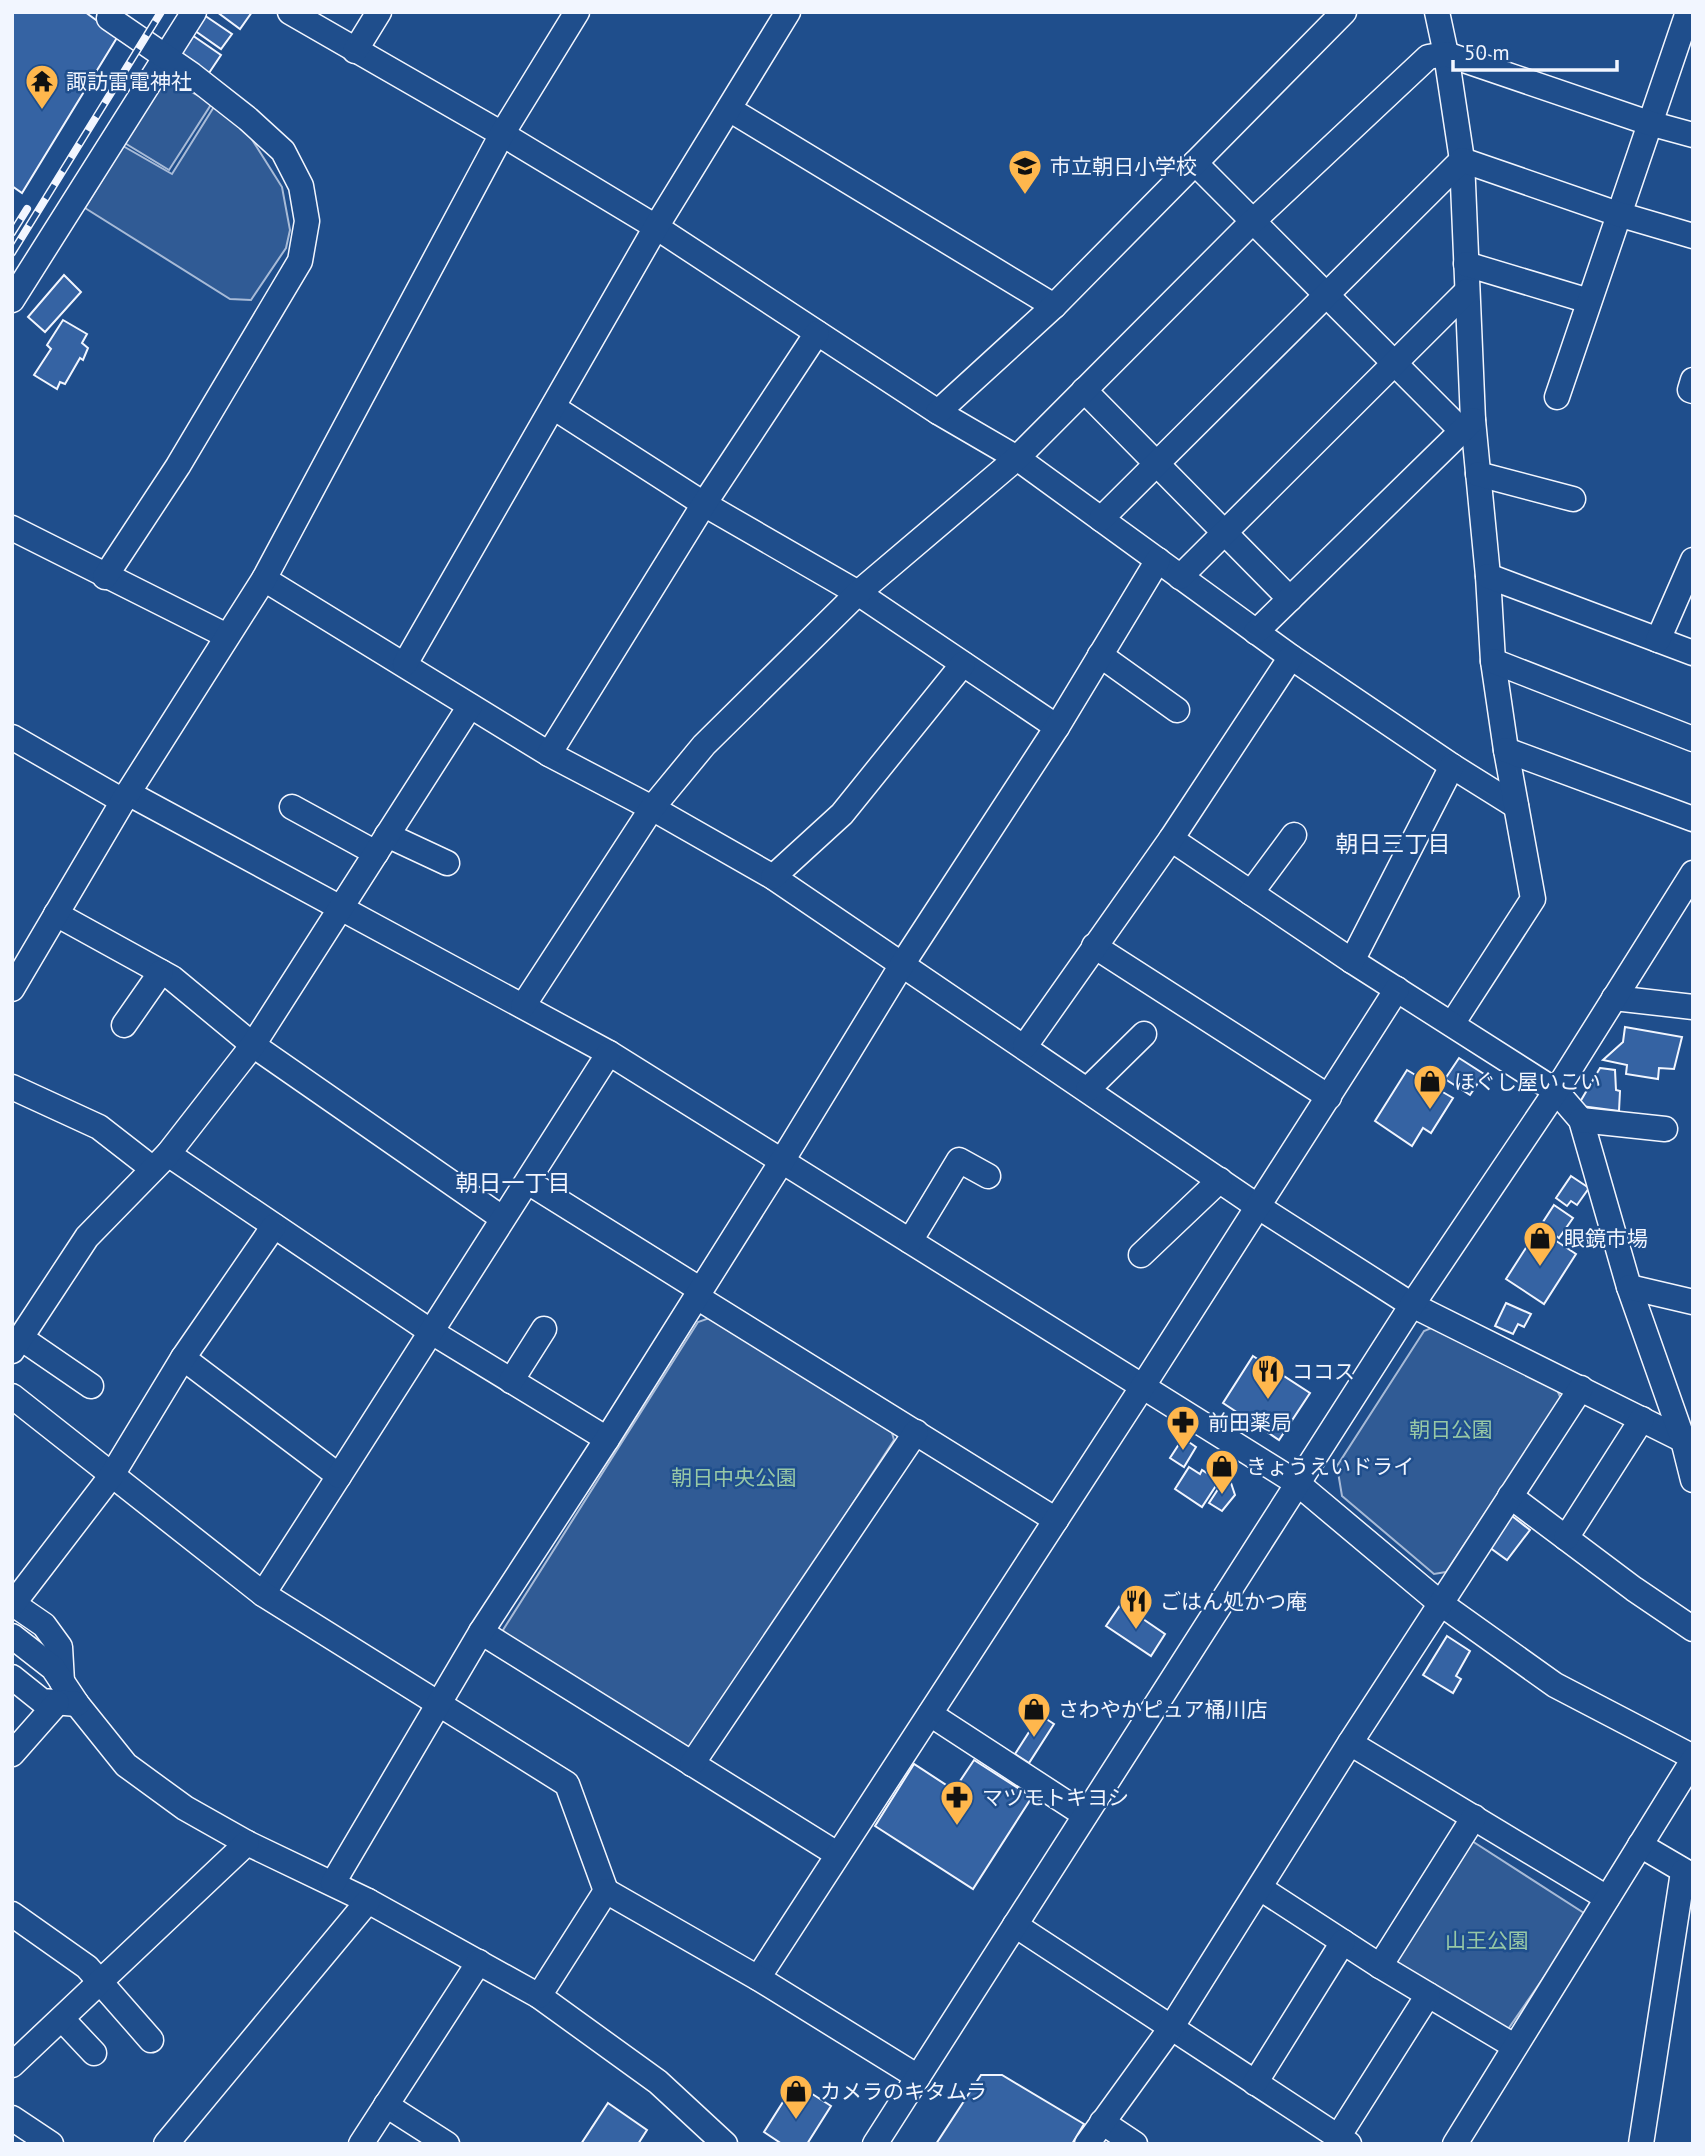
<svg xmlns="http://www.w3.org/2000/svg" width="1705" height="2156" viewBox="0 0 1705 2156" font-family="'PT Sans','Noto Sans JP',sans-serif">
	<style>
		.built { fill: #305b95; stroke: #a8bbd7; stroke-width: 2 }
		.building { fill: #3563a3; stroke: #f2f6ff; stroke-width: 2 }
		.lines { fill: none; stroke-linecap: round; stroke-linejoin: round }
		.minor-casing { stroke: #f2f6ff; stroke-width: 27 }
		.minor { stroke: #1f4e8c; stroke-width: 24 }
		.rail-casing { stroke: #f2f6ff; stroke-width: 8 }
		.rail { stroke: #1f4e8c; stroke-width: 5; stroke-dasharray: 16; stroke-linecap: butt }
		.labels { text-anchor: middle; dominant-baseline: central; stroke-width: 5; stroke-linejoin: round; paint-order: stroke }
		.poi-label { font-size: 21px; fill: #f2f6ff; stroke: #1f4e8c; text-anchor: start }
		.park-label { font-size: 21px; fill: #97c8a6; stroke: #1f4e8c }
		.neighbourhood-label { font-size: 23px; fill: #f2f6ff; stroke: #1f4e8c }
	</style>
	<rect width="100%" height="100%" fill="#1f4e8c"/>
	<g class="built">
		<polygon points="166,78 212,103 169,170 123,142"/>
		<polygon points="217,102 239,119 282,187 290,230 286,248 251,300 230,299 85,208 123,146 172,174"/>
		<polygon points="712,1317 891,1429 894,1440 696,1746 686,1749 506,1636 503,1630 698,1322"/>
		<polygon points="1436,1326 1556,1387 1561,1399 1446,1572 1434,1574 1342,1496 1337,1466 1424,1331"/>
		<polygon points="1472,1841 1587,1915 1504,2035 1392,1960"/>
	</g>
	<g class="building">
		<polygon points="12,12 85,12 118,36 22,193 12,186"/>
		<polygon points="217,12 252,12 240,29"/>
		<polygon points="201,13 232,34 221,49 191,28"/>
		<polygon points="189,33 221,55 209,73 176,52"/>
		<polygon points="64,275 81,292 45,332 28,317"/>
		<polygon points="63,320 87,334 82,343 88,348 83,360 80,358 65,384 60,382 57,389 34,375 51,349 47,345"/>
		<polygon points="1625,1027 1682,1037 1674,1069 1659,1068 1658,1079 1626,1074 1627,1065 1603,1060 1623,1042"/>
		<polygon points="1459,1058 1484,1074 1470,1095 1445,1079"/>
		<polygon points="1600,1068 1615,1070 1616,1090 1620,1091 1619,1111 1581,1106 1580,1102"/>
		<polygon points="1407,1070 1429,1083 1432,1079 1437,1082 1434,1087 1453,1098 1431,1133 1423,1128 1412,1146 1375,1121"/>
		<polygon points="1571,1176 1589,1188 1577,1205 1571,1201 1567,1206 1556,1198"/>
		<polygon points="1554,1205 1573,1218 1559,1238 1541,1225"/>
		<polygon points="1538,1229 1576,1254 1544,1304 1506,1279"/>
		<polygon points="1506,1303 1531,1314 1524,1327 1518,1324 1513,1334 1495,1326"/>
		<polygon points="1253,1356 1310,1393 1279,1440 1223,1403"/>
		<polygon points="1183,1438 1196,1447 1184,1467 1170,1458"/>
		<polygon points="1189,1467 1200,1474 1202,1470 1219,1481 1202,1507 1175,1489"/>
		<polygon points="1228,1474 1235,1495 1222,1511 1209,1503"/>
		<polygon points="1512,1516 1530,1530 1507,1560 1489,1547"/>
		<polygon points="1121,1604 1165,1634 1151,1656 1106,1626"/>
		<polygon points="1447,1636 1470,1651 1456,1676 1461,1679 1453,1693 1423,1675"/>
		<polygon points="1040,1715 1054,1724 1029,1763 1015,1754"/>
		<polygon points="974,1760 1032,1797 973,1889 875,1826 914,1764 954,1790"/>
		<polygon points="981,2075 1002,2075 1084,2124 1072,2144 936,2144"/>
		<polygon points="795,2083 831,2106 807,2144 782,2144 764,2132"/>
		<polygon points="608,2103 647,2130 638,2144 581,2144"/>
	</g>
	<g class="lines">
		<defs>
			<g id="minor">
				<polyline points="290,12 502,134 656,227 938,412 1017,458 1291,657 1452,766 1516,806"/>
				<polyline points="1437,12 1446,54 1462,160 1473,420 1488,576 1493,661 1506,750 1533,899 1452,1024"/>
				<polyline points="355,51 379,12"/>
				<polyline points="729,109 1054,306"/>
				<polyline points="1195,163 1462,431"/>
				<polyline points="1466,264 1589,301"/>
				<polyline points="12,300 194,12"/>
				<polyline points="1693,380 1690,390 1693,391"/>
				<polyline points="1084,390 1290,599"/>
				<polyline points="1557,397 1688,12"/>
				<polyline points="553,407 704,504 858,593 1057,727"/>
				<polyline points="938,412 1054,306 1344,12"/>
				<polyline points="1478,474 1573,499"/>
				<polyline points="1101,519 1462,160 1618,214 1693,236"/>
				<polyline points="12,528 227,636"/>
				<polyline points="1488,576 1693,653"/>
				<polyline points="105,577 178,466 300,261 307,221 301,186 283,151 248,119 192,75 109,18"/>
				<polyline points="1180,577 1467,291"/>
				<polyline points="264,579 549,754 652,808 773,877 1257,1206 1412,1305 1683,1440 1693,1442"/>
				<polyline points="1256,632 1473,420"/>
				<polyline points="1658,640 1693,560"/>
				<polyline points="1100,655 1177,710"/>
				<polyline points="1493,661 1693,739"/>
				<polyline points="405,664 656,227 788,12"/>
				<polyline points="12,737 123,801"/>
				<polyline points="1506,750 1693,819"/>
				<polyline points="549,754 704,504 817,333"/>
				<polyline points="128,793 609,1053 1297,1483 1440,1603 1555,1685 1693,1757"/>
				<polyline points="292,807 376,853"/>
				<polyline points="387,835 447,863"/>
				<polyline points="1171,839 1352,961 1556,1091 1581,1120 1629,1287 1683,1440 1693,1480"/>
				<polyline points="773,877 842,814 963,664"/>
				<polyline points="1251,893 1294,835"/>
				<polyline points="56,914 172,978 253,1045 502,1218"/>
				<polyline points="1094,946 1329,1097"/>
				<polyline points="1352,961 1452,766"/>
				<polyline points="12,989 123,801 264,579 502,134 577,12"/>
				<polyline points="1614,998 1693,1007"/>
				<polyline points="523,1006 652,808 704,745 858,593 1017,458 1253,221 1428,57 1446,54 1649,123 1693,135"/>
				<polyline points="124,1025 161,972"/>
				<polyline points="1025,1046 1171,839 1291,657"/>
				<polyline points="12,1087 99,1127 153,1169"/>
				<polyline points="1088,1089 1144,1034"/>
				<polyline points="1581,1120 1665,1129"/>
				<polyline points="168,1154 430,1331 607,1439"/>
				<polyline points="528,1182 701,1290"/>
				<polyline points="910,1241 959,1160 988,1176"/>
				<polyline points="1141,1255 1220,1180"/>
				<polyline points="1629,1287 1693,1302"/>
				<polyline points="697,1297 1056,1520"/>
				<polyline points="21,1338 91,1386"/>
				<polyline points="12,1351 87,1237 168,1154 253,1045 470,706"/>
				<polyline points="183,1358 339,1476 263,1594"/>
				<polyline points="511,1381 544,1329"/>
				<polyline points="12,1396 263,1594 567,1784 606,1891"/>
				<polyline points="339,1476 609,1053"/>
				<polyline points="1510,1496 1634,1589 1693,1629"/>
				<polyline points="1566,1538 1642,1419"/>
				<polyline points="12,1603 44,1625 60,1647 62,1682"/>
				<polyline points="13,1604 112,1475 183,1358 274,1226"/>
				<polyline points="481,1632 837,1854"/>
				<polyline points="12,1636 53,1668 77,1704 126,1765 185,1808 247,1843 368,1901 539,1996 658,2082 725,2144"/>
				<polyline points="12,1677 42,1701 77,1704"/>
				<polyline points="930,1714 1085,1815"/>
				<polyline points="1350,1743 1607,1898"/>
				<polyline points="12,1754 57,1703"/>
				<polyline points="692,1764 916,1432"/>
				<polyline points="1640,1845 1693,1876"/>
				<polyline points="333,1883 481,1632 607,1439 782,1161 903,963 1057,727 1158,560"/>
				<polyline points="1260,1888 1380,1966 1514,2046"/>
				<polyline points="12,1914 87,1967 151,2040"/>
				<polyline points="1015,1925 1349,2144"/>
				<polyline points="1380,1966 1474,1817"/>
				<polyline points="758,1978 1143,1386 1397,989"/>
				<polyline points="539,1996 606,1891 758,1978 918,2077"/>
				<polyline points="62,2019 94,2053"/>
				<polyline points="12,2065 247,1843"/>
				<polyline points="1255,2083 1343,1942"/>
				<polyline points="386,2105 447,2144"/>
				<polyline points="12,2118 51,2144"/>
				<polyline points="1102,2122 1135,2144"/>
				<polyline points="1338,2137 1428,1995"/>
				<polyline points="166,2144 368,1901"/>
				<polyline points="361,2144 479,1962"/>
				<polyline points="875,2144 1412,1305 1556,1091 1693,873"/>
				<polyline points="1087,2144 1171,2028 1350,1743 1581,1388"/>
				<polyline points="1455,2144 1693,1760"/>
				<polyline points="1641,2144 1683,1872"/>
			</g>
		</defs>
		<use href="#minor" class="minor-casing"/>
		<use href="#minor" class="minor"/>
		<defs>
			<g id="rail">
				<polyline points="12,233 27,209"/>
				<polyline points="12,253 161,12"/>
			</g>
		</defs>
		<use href="#rail" class="rail-casing"/>
		<use href="#rail" class="rail"/>
	</g>
	<defs>
		<symbol id="temple-pin" viewBox="-11 -11 22 30"><path d="M0 17L-7.5 6A9.5 9.5 0 1 1 7.5 6Z" fill="#ffb74d" stroke="#1f4e8c"/><path d="M0-6L5-2H3V0L6.5 2.5H4V6H1.5V3h-3V6H-4V2.5H-6.5L-3 0V-2H-5Z" fill="#111"/></symbol>
		<symbol id="school-pin" viewBox="-11 -11 22 30"><path d="M0 17L-7.5 6A9.5 9.5 0 1 1 7.5 6Z" fill="#ffb74d" stroke="#1f4e8c"/><path d="M0-5L7-2L0 1L-7-2ZM-4 1L0 2.5L4 1V4Q0 6-4 4Z" fill="#111"/></symbol>
		<symbol id="shop-pin" viewBox="-11 -11 22 30"><path d="M0 17L-7.5 6A9.5 9.5 0 1 1 7.5 6Z" fill="#ffb74d" stroke="#1f4e8c"/><path d="M-5-2.5h2.3a2.7 3.5 0 0 1 5.4 0H5L5.5 6h-11ZM-1.5-2.5h3a1.5 2.3 0 0 0-3 0Z" fill="#111"/></symbol>
		<symbol id="restaurant-pin" viewBox="-11 -11 22 30"><path d="M0 17L-7.5 6A9.5 9.5 0 1 1 7.5 6Z" fill="#ffb74d" stroke="#1f4e8c"/><path d="M-5-6h1v4h1v-4h1v4h1v-4h1v5L-1.5 .5V6h-2V.5L-5-1ZM5-6V6H3V1.5H1.5Q1.5-4 5-6Z" fill="#111"/></symbol>
		<symbol id="pharmacy-pin" viewBox="-11 -11 22 30"><path d="M0 17L-7.5 6A9.5 9.5 0 1 1 7.5 6Z" fill="#ffb74d" stroke="#1f4e8c"/><path d="M-2-6h4v4h4v4h-4v4h-4v-4h-4v-4h4Z" fill="#111"/></symbol>
	</defs>
	<g fill-rule="evenodd">
		<use href="#temple-pin" x="23" y="62" width="38" height="52"/>
		<use href="#school-pin" x="1006" y="147" width="38" height="52"/>
		<use href="#shop-pin" x="1411" y="1062" width="38" height="52"/>
		<use href="#shop-pin" x="1521" y="1219" width="38" height="52"/>
		<use href="#restaurant-pin" x="1249" y="1352" width="38" height="52"/>
		<use href="#pharmacy-pin" x="1164" y="1403" width="38" height="52"/>
		<use href="#shop-pin" x="1203" y="1447" width="38" height="52"/>
		<use href="#restaurant-pin" x="1117" y="1582" width="38" height="52"/>
		<use href="#shop-pin" x="1015" y="1690" width="38" height="52"/>
		<use href="#pharmacy-pin" x="938" y="1778" width="38" height="52"/>
		<use href="#shop-pin" x="777" y="2072" width="38" height="52"/>
	</g>
	<g class="labels">
		<g class="poi-label">
			<text x="66" y="81">諏訪雷電神社</text>
			<text x="1050" y="166">市立朝日小学校</text>
			<text x="1454" y="1081">ほぐし屋いこい</text>
			<text x="1564" y="1238">眼鏡市場</text>
			<text x="1292" y="1371">ココス</text>
			<text x="1208" y="1422">前田薬局</text>
			<text x="1246" y="1466">きょうえいドライ</text>
			<text x="1160" y="1601">ごはん処かつ庵</text>
			<text x="1058" y="1709">さわやかピュア桶川店</text>
			<text x="982" y="1797">マツモトキヨシ</text>
			<text x="820" y="2091">カメラのキタムラ</text>
		</g>
		<g class="park-label">
			<text x="1451" y="1429">朝日公園</text>
			<text x="734" y="1477">朝日中央公園</text>
			<text x="1487" y="1940">山王公園</text>
		</g>
		<g class="neighbourhood-label">
			<text x="1393" y="843">朝日三丁目</text>
			<text x="513" y="1182">朝日一丁目</text>
		</g>
	</g>
	<rect width="1705" height="2156" fill="none" stroke="#f2f6ff" stroke-width="28"/>
	<path d="M1453 60v10h164v-10" fill="none" stroke="#f2f6ff" stroke-width="3.5"/>
	<text x="1464" y="60" font-size="21" fill="#f2f6ff" stroke="#1f4e8c" stroke-width="5" paint-order="stroke">50 m</text>
</svg>
